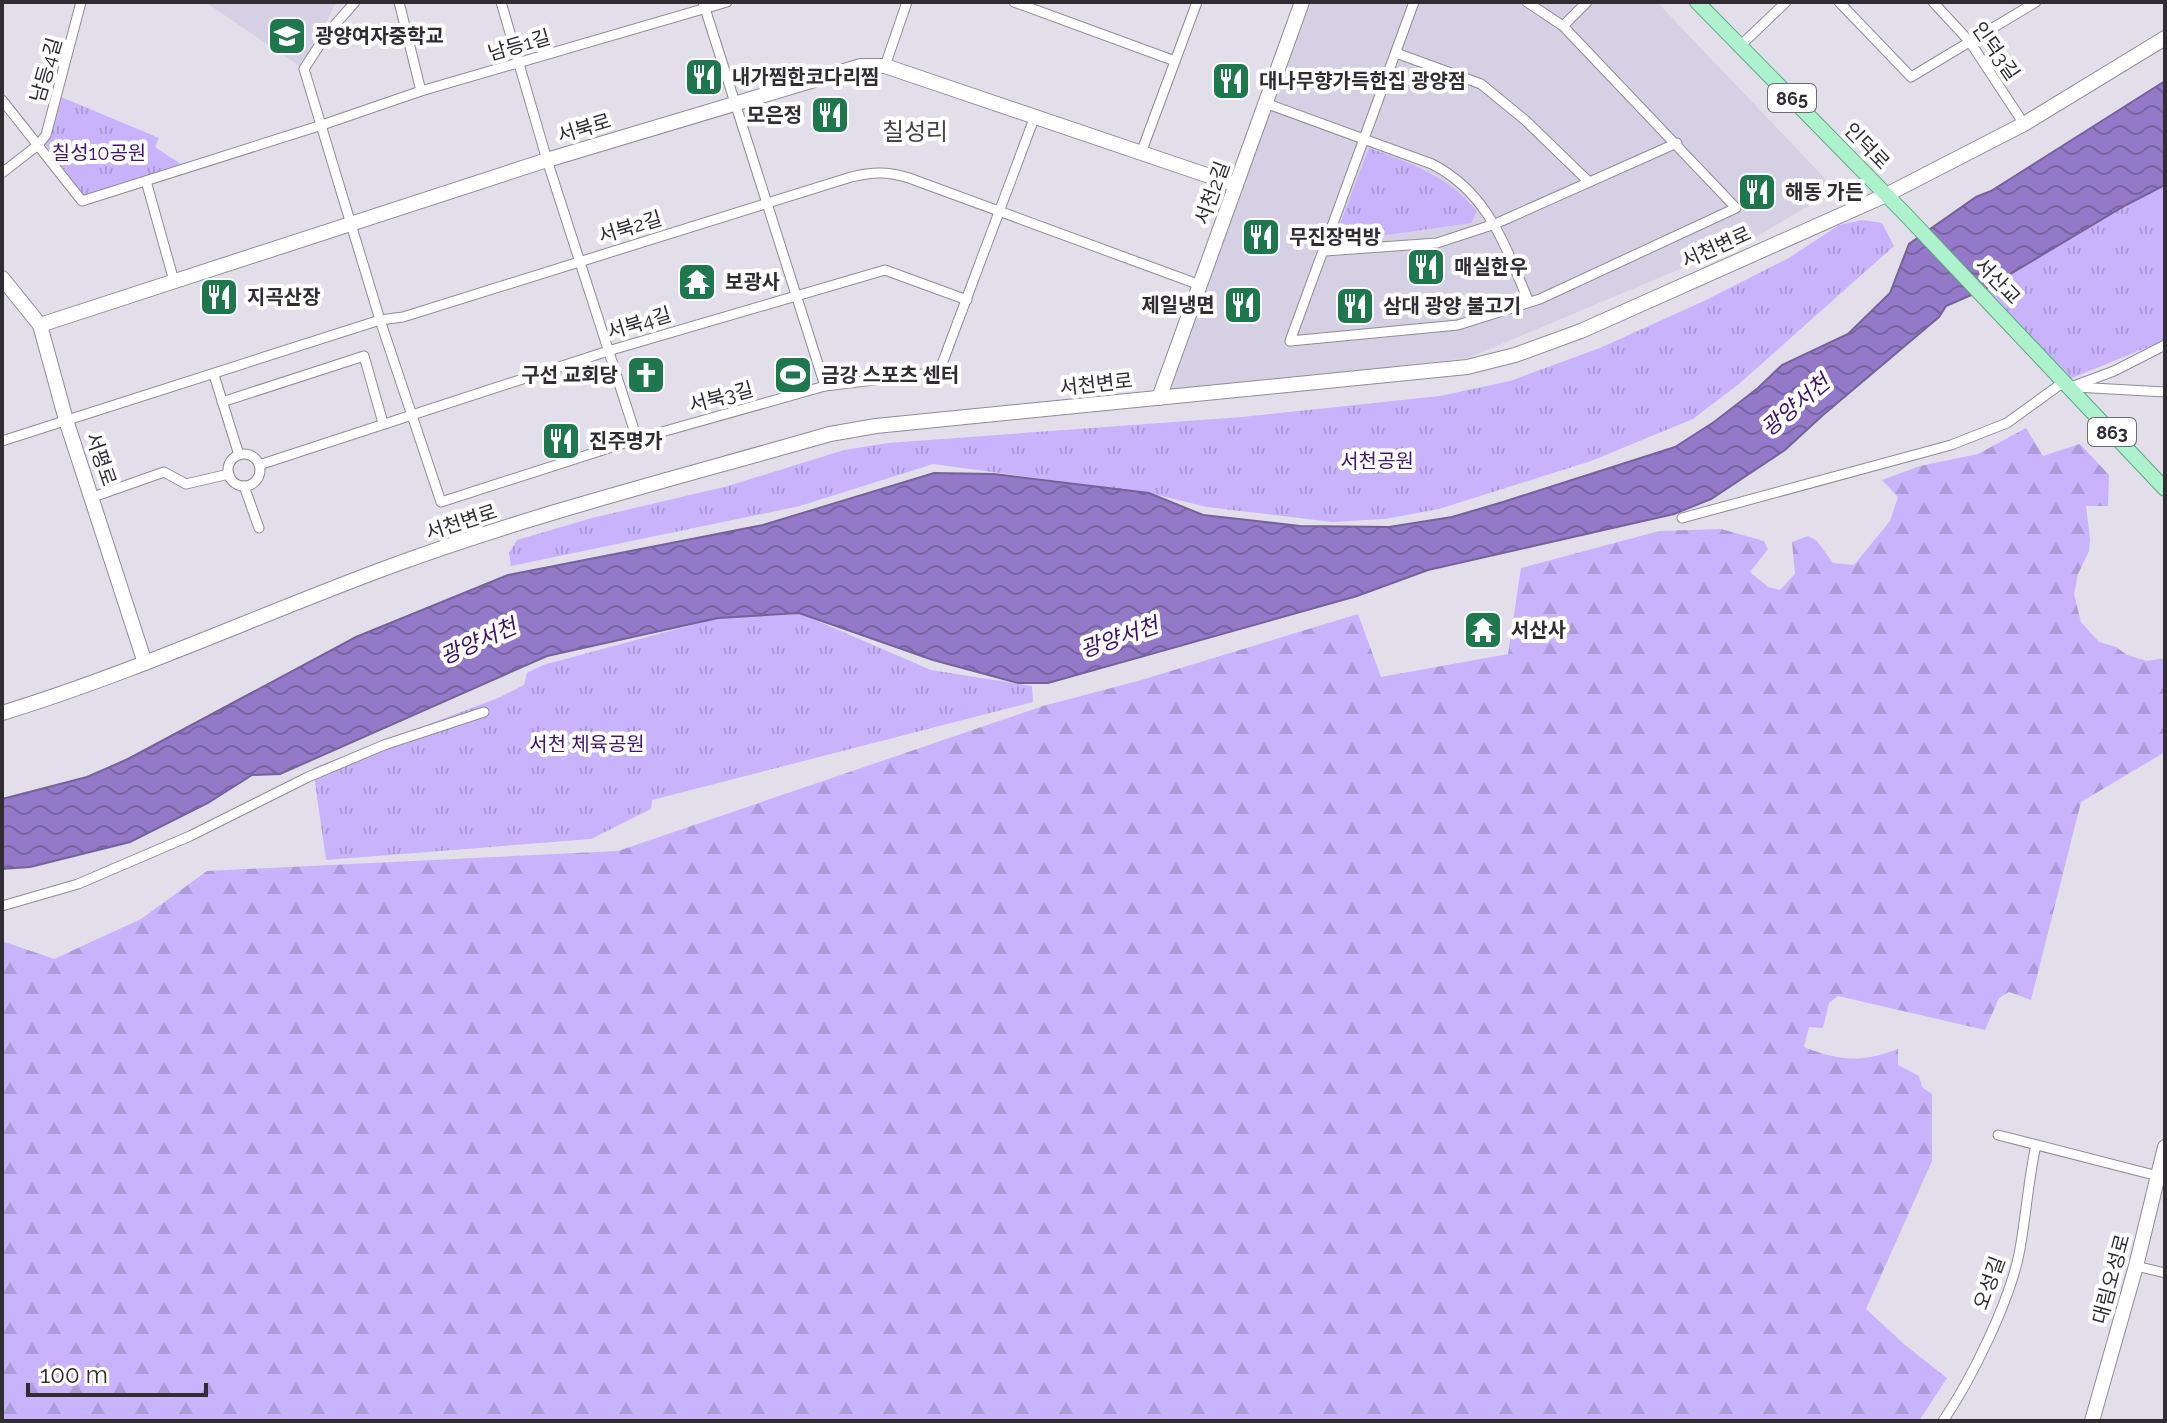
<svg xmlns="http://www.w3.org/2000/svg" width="2167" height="1423" viewBox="0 0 2167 1423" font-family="Raleway,'Noto Sans KR',sans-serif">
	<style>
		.built { fill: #d5d0e3 }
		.grass { fill: url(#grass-tufts) }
		.forest { fill: url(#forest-firs) }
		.water { fill: url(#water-waves); stroke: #75629b; stroke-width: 2 }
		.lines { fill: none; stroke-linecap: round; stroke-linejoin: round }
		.street-casing { stroke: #8f8c96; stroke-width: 11 }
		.secondary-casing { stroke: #8f8c96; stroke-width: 16 }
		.primary-casing { stroke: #5ea880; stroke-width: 16 }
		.street { stroke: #fff; stroke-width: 9 }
		.secondary { stroke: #fff; stroke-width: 14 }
		.primary { stroke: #adf2cc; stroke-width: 14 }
		.labels { text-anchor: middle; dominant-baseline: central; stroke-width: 8; stroke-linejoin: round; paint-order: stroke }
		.shield { fill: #fff; stroke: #6d6c70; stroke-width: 2 }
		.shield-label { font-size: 18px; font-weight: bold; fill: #2f2d32 }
		.poi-label { font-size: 20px; font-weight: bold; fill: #2f2d32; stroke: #fff; text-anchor: start }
		.street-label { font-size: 20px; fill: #2f2d32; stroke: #fff }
		.park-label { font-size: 20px; fill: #401473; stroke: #fff }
		.water-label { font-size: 22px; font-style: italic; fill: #3c0e6e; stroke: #fff }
		.quarter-label { font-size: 24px; fill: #46434c; stroke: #fff }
	</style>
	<defs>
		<pattern id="grass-tufts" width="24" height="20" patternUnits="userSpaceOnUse" patternTransform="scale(2)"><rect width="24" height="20" fill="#c9b3fc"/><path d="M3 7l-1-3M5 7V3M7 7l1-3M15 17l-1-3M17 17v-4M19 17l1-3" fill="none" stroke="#ad9ad8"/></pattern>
		<pattern id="forest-firs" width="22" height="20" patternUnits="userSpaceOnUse" patternTransform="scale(2)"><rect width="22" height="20" fill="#c9b3fc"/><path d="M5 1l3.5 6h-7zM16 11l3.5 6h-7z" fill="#ad9ad8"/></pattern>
		<pattern id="water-waves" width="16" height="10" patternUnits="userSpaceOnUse" patternTransform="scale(2)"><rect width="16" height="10" fill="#9379c8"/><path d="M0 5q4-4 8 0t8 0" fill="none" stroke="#7864a3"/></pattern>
	</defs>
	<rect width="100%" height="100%" fill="#e2dfeb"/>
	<g class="built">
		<polygon points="205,2 336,2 304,69"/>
		<polygon points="1310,2 1657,2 1836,190 1754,238 1468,358 1169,393"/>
	</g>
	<g class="grass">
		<polygon points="61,97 159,138 155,147 182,165 84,196 45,144"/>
		<path d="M1369 148C1410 163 1448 176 1477 211L1471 223 1344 241 1339 238 1338 229Z"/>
		<polygon points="2165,179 2165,340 2065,381 1985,289"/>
		<polygon points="1862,220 1882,223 1894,246 1739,384 1693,419 1591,461 1439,509 1385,519 1332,522 1207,507 1149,493 933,464 800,506 511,566 509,553 517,540 592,518 728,486 844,450 888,443 1242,417 1440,396 1510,381 1600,348 1704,301 1789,258 1839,225"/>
		<polygon points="799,613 931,670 1032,686 1033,702 652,800 651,809 591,839 326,860 313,768 498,698 524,685 527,673 543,665 718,618"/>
	</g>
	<path class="forest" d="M2026 428 2043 456 2080 444 2109 475 2108 506H2086L2090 539 2089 551 2078 574 2074 594 2081 622 2099 642 2116 647 2127 655 2147 661 2165 658V752L2081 802 2031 1000 2009 992 1999 998 1985 1030 1838 996 1829 1003 1823 1028 1809 1027 1804 1047C1840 1061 1861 1063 1898 1049V1065L1919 1076 1922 1087 1932 1094V1161L1866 1309 1905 1345 1947 1378 1919 1421H2V941L54 959 141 919 207 871 618 851 1043 706 1138 681 1358 614 1381 677 1508 654 1521 568 1659 531 1721 529 1764 541 1768 549 1750 572 1768 587 1780 590 1795 574 1792 542 1808 536 1817 541 1833 563 1854 565 1890 521 1898 497 1882 480 1920 466 1978 454Z"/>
	<polygon class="water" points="2165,81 2165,185 2126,205 1985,289 1946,306 1939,317 1823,415 1785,450 1711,499 1674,514 1428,570 1357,596 1048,683 1018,683 933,660 799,613 718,618 547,656 280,774 252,775 208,803 130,842 30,867 2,869 2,799 87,777 128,759 356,637 508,575 763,525 934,473 994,474 1149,493 1203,515 1300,526 1389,527 1452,517 1503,502 1675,447 1714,422 1758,388 1782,365 1848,334 1890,293 1909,244 1976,197 1991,191"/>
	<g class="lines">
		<defs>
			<g id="street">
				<polyline points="355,2 326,35 304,69 380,320 441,502 637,439 825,386 939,372 1035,116"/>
				<polyline points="399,2 421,91"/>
				<polyline points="501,2 547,160 637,439"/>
				<polyline points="703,2 825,386"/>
				<polyline points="1014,2 1175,61"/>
				<polyline points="1414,2 1290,341 1458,325 1540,299 1736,208 1563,26 1527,2"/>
				<polyline points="1839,2 1911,77 2036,2"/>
				<polyline points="1933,2 1970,42 2024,124"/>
				<polyline points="1563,26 1587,2"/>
				<polyline points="1740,46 1786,2"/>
				<polyline points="1396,53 1481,84 1525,120 1589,182"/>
				<polyline points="885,66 907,2"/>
				<polyline points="2,100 82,201 322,125 421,91 727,2"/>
				<path d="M1265 103 1432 164C1490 194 1505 247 1529 302"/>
				<polyline points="1141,153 1197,2"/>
				<polyline points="2,173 38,145 46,135 81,2"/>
				<polyline points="146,181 174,281"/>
				<polyline points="1325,251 1437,243 1495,224 1677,143"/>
				<polyline points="214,375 239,455"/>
				<polyline points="2071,387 2114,371 2165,345"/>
				<polyline points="2075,387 2165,392"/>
				<polyline points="222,402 364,356 383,423"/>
				<path d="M2 441 380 320 403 317 851 177C872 172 887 171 909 178L1200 285"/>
				<circle cx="244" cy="470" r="16"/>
				<polyline points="259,465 608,351 885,270 967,300"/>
				<polyline points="244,486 259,528"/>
				<polyline points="93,497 164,472 186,484 229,474"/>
				<polyline points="1682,518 1951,445 2007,423 2065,381"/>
				<polyline points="2,906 78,884 190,836 308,777 384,745 484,712"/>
				<polyline points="1998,1135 2158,1176"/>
				<polyline points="2136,1266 2165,1273"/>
				<path d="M1943 1421C1971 1380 2009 1303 2019 1254 2026 1218 2028 1181 2036 1145"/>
			</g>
			<g id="secondary">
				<polyline points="2,278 40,325 66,420 145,663"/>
				<polyline points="40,325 547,160 861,66 885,66 1236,185"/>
				<polyline points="1159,398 1302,2"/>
				<path d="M2 713C136 672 263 613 394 565 536 513 684 476 830 434L876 426 1467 367 1515 355 1581 331 1886 195 2024 124 2165 38"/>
				<polyline points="2092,1421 2136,1266 2165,1147"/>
			</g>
			<polyline id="primary" points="1697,2 1907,216 2165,489"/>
		</defs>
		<use href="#street" class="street-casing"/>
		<use href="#secondary" class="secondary-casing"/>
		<use href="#primary" class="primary-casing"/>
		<use href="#street" class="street"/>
		<use href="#secondary" class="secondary"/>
		<use href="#primary" class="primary"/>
	</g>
	<defs>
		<symbol id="school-square" viewBox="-11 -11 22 22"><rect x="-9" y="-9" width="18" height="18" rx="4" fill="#1f784d" stroke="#fff"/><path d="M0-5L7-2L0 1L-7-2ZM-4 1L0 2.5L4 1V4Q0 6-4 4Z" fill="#fff"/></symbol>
		<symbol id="restaurant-square" viewBox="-11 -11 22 22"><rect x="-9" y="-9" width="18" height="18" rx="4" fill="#1f784d" stroke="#fff"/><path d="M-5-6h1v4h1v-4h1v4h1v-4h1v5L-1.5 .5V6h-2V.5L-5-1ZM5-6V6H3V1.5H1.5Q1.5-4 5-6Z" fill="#fff"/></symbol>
		<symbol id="temple-square" viewBox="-11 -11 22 22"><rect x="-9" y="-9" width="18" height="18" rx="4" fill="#1f784d" stroke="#fff"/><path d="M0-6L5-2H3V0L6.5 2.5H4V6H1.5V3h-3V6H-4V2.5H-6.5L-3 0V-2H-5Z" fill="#fff"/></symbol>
		<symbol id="church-square" viewBox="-11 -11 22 22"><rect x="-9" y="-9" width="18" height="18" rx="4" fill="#1f784d" stroke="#fff"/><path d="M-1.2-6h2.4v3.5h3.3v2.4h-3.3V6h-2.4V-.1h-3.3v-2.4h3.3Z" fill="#fff"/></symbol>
		<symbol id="stadium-square" viewBox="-11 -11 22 22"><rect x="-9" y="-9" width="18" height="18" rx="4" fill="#1f784d" stroke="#fff"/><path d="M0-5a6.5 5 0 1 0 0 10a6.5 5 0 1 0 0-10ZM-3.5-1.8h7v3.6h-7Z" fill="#fff"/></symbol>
	</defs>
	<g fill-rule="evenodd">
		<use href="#school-square" x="265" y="14" width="44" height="44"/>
		<use href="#restaurant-square" x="682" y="55" width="44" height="44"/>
		<use href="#restaurant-square" x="1209" y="59" width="44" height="44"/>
		<use href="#restaurant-square" x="808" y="93" width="44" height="44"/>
		<use href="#restaurant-square" x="1735" y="170" width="44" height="44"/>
		<use href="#restaurant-square" x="1239" y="215" width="44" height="44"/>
		<use href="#restaurant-square" x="1404" y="245" width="44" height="44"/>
		<use href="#temple-square" x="675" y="260" width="44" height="44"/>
		<use href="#restaurant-square" x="197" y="275" width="44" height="44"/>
		<use href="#restaurant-square" x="1221" y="283" width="44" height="44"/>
		<use href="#restaurant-square" x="1333" y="284" width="44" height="44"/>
		<use href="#church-square" x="624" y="353" width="44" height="44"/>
		<use href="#stadium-square" x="771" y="353" width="44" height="44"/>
		<use href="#restaurant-square" x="539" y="419" width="44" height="44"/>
		<use href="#temple-square" x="1461" y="608" width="44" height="44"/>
	</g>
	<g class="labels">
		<g class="shield">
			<rect x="1768" y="84" width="48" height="28" rx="6"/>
			<rect x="2088" y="418" width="48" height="28" rx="6"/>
		</g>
		<g class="shield-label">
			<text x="1792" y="98">865</text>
			<text x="2112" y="432">863</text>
		</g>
		<g class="poi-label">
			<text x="315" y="36">광양여자중학교</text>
			<text x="732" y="77">내가찜한코다리찜</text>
			<text x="1259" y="81">대나무향가득한집 광양점</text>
			<text x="802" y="115" text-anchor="end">모은정</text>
			<text x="1785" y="192">해동 가든</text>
			<text x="1289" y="237">무진장먹방</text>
			<text x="1454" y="267">매실한우</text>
			<text x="725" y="282">보광사</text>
			<text x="247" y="297">지곡산장</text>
			<text x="1215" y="305" text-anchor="end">제일냉면</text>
			<text x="1383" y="306">삼대 광양 불고기</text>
			<text x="618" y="375" text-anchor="end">구선 교회당</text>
			<text x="821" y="375">금강 스포츠 센터</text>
			<text x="589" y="441">진주명가</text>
			<text x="1511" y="630">서산사</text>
		</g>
		<g class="street-label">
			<text transform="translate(519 45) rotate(-16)">남등1길</text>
			<text transform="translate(1996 51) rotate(55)">인덕3길</text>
			<text transform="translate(46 70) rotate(-74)">남등4길</text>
			<text transform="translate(584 128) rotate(-17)">서북로</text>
			<text transform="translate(1867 146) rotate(46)">인덕로</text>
			<text transform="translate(1212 193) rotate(-70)">서천2길</text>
			<text transform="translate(630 227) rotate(-17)">서북2길</text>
			<text transform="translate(1716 247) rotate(-24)">서천변로</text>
			<text transform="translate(1998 281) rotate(46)">서산교</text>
			<text transform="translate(639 323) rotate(-17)">서북4길</text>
			<text transform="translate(1096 384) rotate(-6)">서천변로</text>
			<text transform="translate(721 397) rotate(-15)">서북3길</text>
			<text transform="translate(101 459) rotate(71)">서평로</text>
			<text transform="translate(461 522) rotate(-18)">서천변로</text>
			<text transform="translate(2111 1279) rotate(-75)">대림오성로</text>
			<text transform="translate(1989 1283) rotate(-70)">오성길</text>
		</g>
		<g class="park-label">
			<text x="99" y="153">칠성10공원</text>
			<text x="1377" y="461">서천공원</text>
			<text x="587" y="744">서천 체육공원</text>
		</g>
		<g class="water-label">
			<text transform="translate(1795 405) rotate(-40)">광양서천</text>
			<text transform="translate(1119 637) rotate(-19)">광양서천</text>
			<text transform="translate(478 641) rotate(-24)">광양서천</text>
		</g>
		<g class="quarter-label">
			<text x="915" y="131">칠성리</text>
		</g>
	</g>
	<rect width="2167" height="1423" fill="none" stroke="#2f2d32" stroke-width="8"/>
	<path d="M28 1383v12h178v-12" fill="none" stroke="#2f2d32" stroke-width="4"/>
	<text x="40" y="1383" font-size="24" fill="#2f2d32" stroke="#ffffff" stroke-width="6" paint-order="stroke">100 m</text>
</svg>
